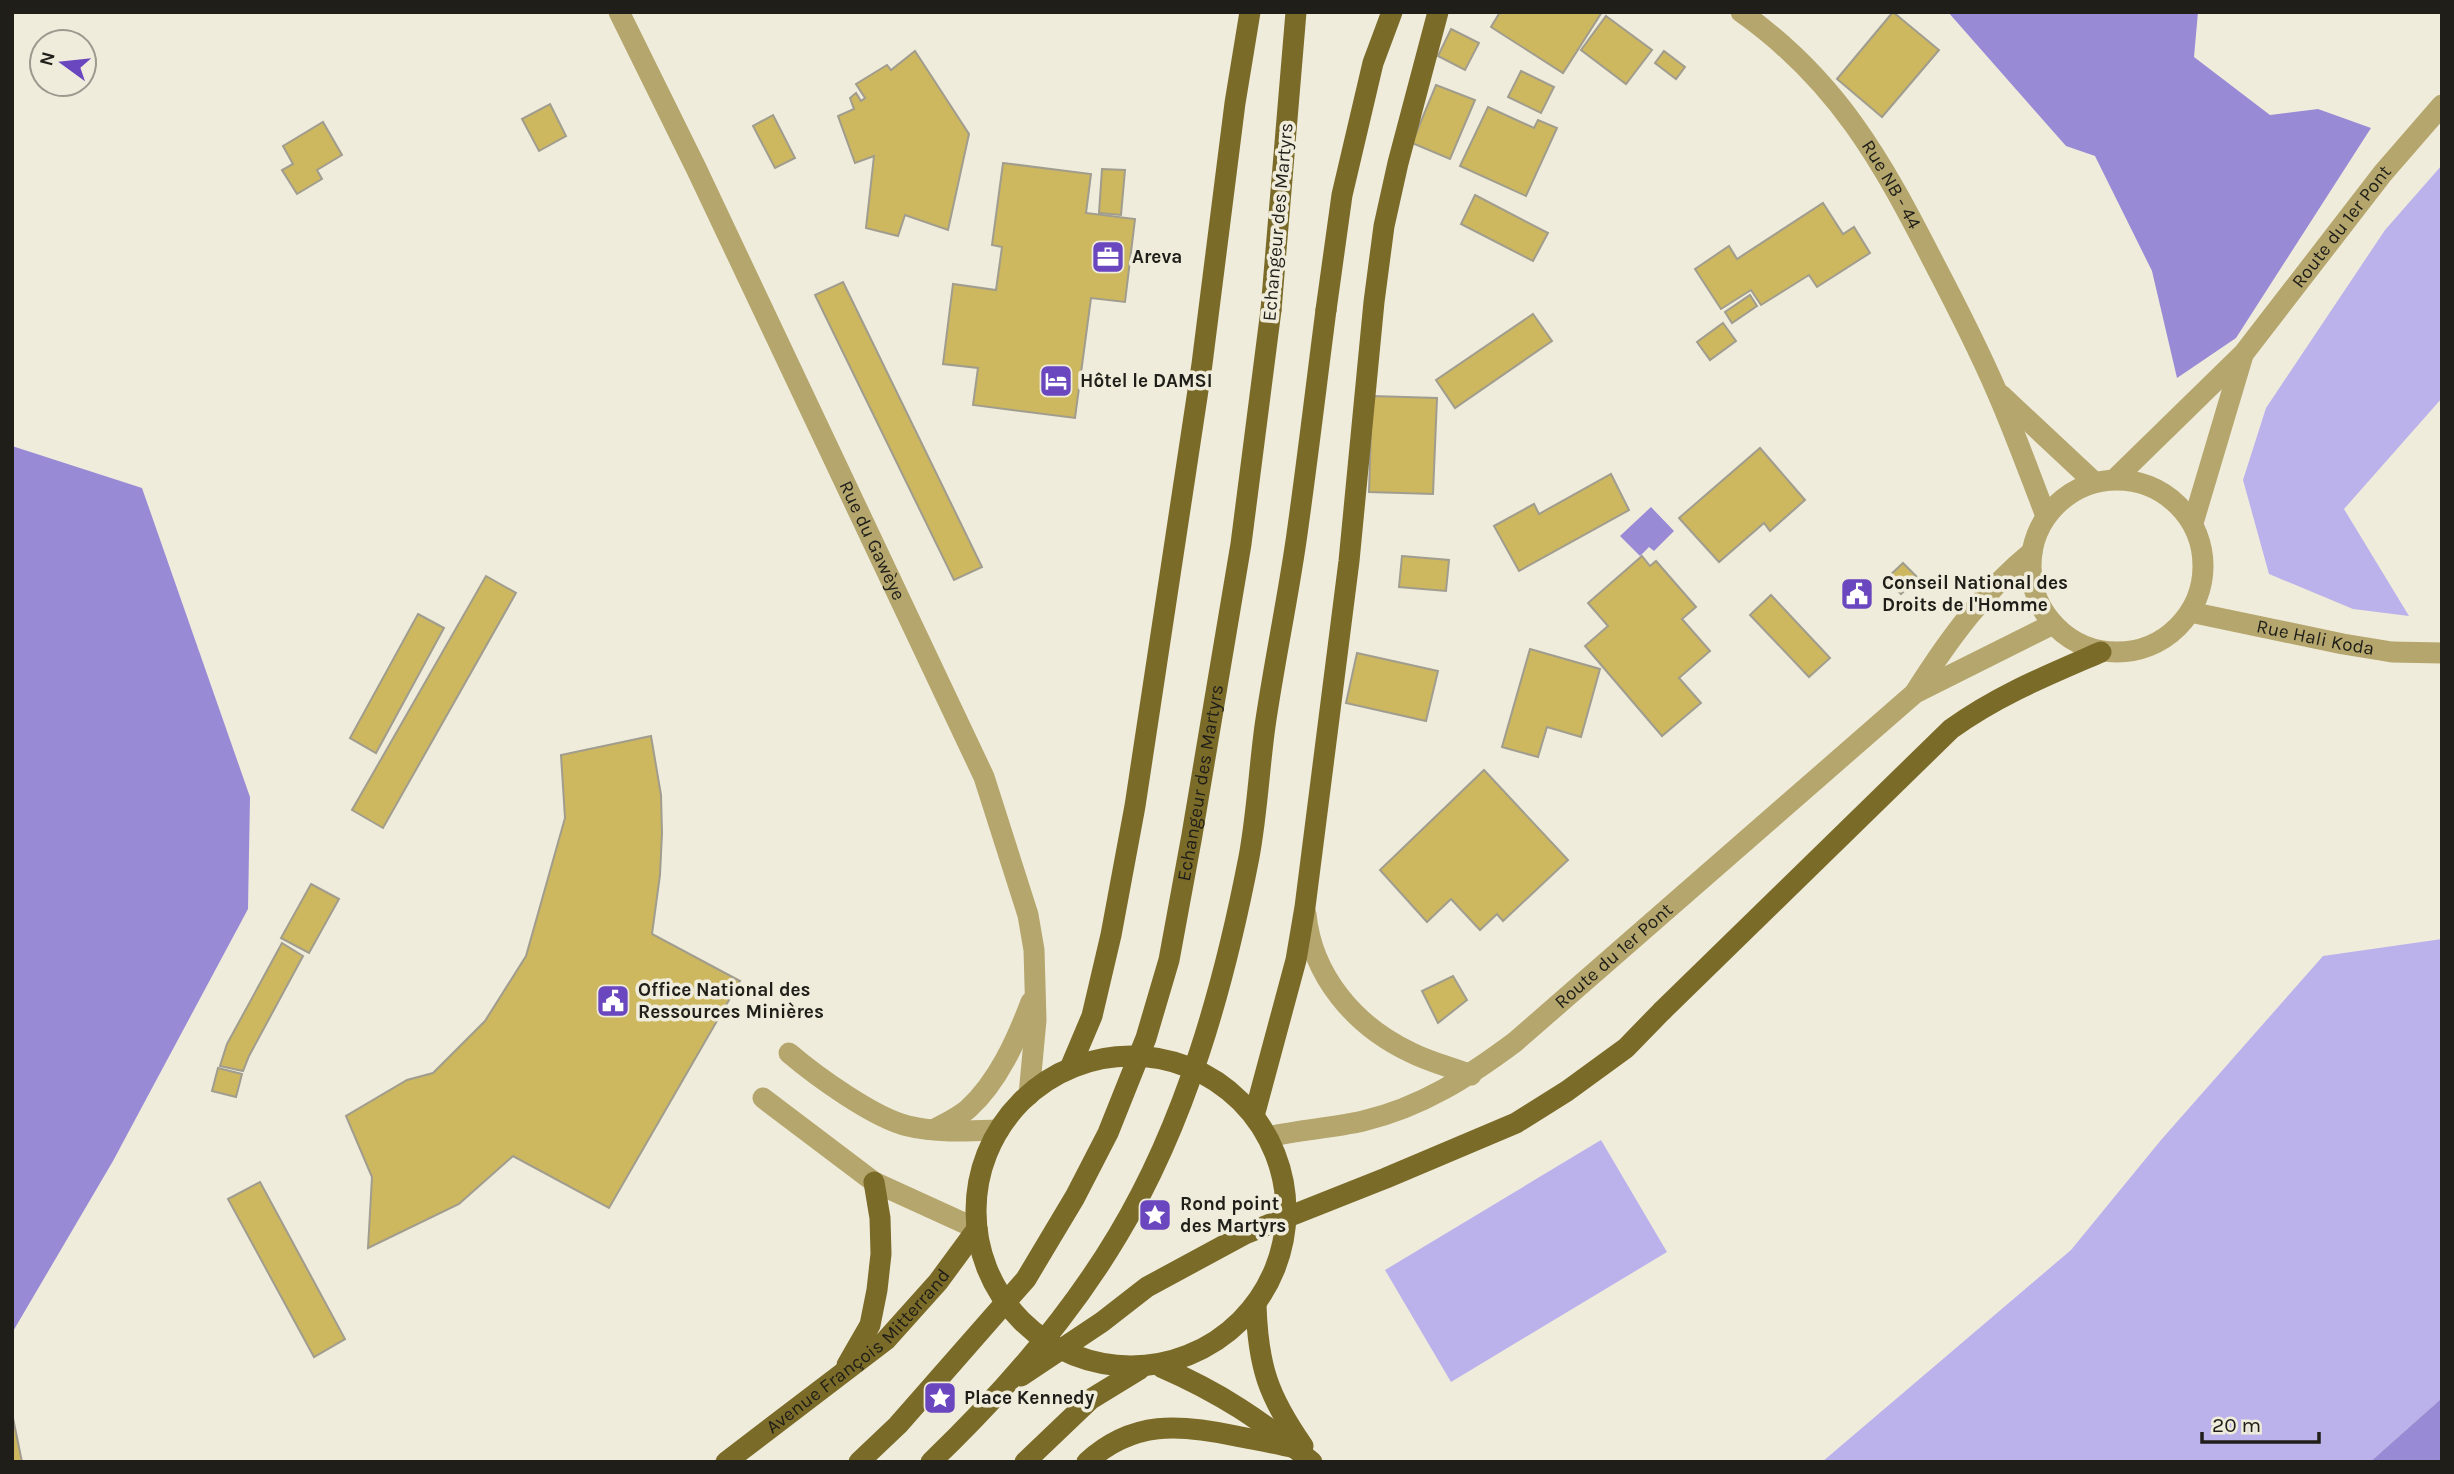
<svg xmlns="http://www.w3.org/2000/svg" width="2454" height="1474" viewBox="0 0 2454 1474" font-family="Karla,sans-serif">
	<style>
		.green { fill: #bbb2ec }
		.water { fill: #998ad6 }
		.building { fill: #cdb75f; stroke: #a19d8e; stroke-width: 2 }
		.lines { fill: none; stroke-linecap: round; stroke-linejoin: round }
		.minor { stroke: #b4a66d; stroke-width: 21 }
		.major { stroke: #7b6b29; stroke-width: 21 }
		.major-bridge { stroke: #7b6b29; stroke-width: 21 }
		.labels { text-anchor: middle; dominant-baseline: central; stroke-width: 7; stroke-linejoin: round; paint-order: stroke }
		.street-label { font-size: 19px; fill: #1f1e18; stroke: #f0ecdc }
		.poi-label { font-size: 19px; font-weight: bold; fill: #1f1e18; stroke: #f0ecdc; text-anchor: start }
	</style>
	<rect width="100%" height="100%" fill="#f0ecdc"/>
	<g class="green">
		<polygon points="2442,165 2442,398 2344,509 2409,616 2353,609 2269,574 2243,480 2266,408 2385,230"/>
		<polygon points="2442,939 2442,1398 2370,1462 1822,1462 2071,1250 2161,1140 2323,956"/>
		<polygon points="1601,1140 1667,1252 1451,1382 1385,1270"/>
	</g>
	<g class="water">
		<polygon points="1948,12 2198,12 2194,57 2270,115 2318,109 2371,128 2236,338 2177,378 2152,271 2095,156 2066,146"/>
		<polygon points="12,446 142,488 250,797 248,909 113,1161 12,1333"/>
		<polygon points="1651,507 1674,531 1654,551 1649,547 1640,556 1620,536"/>
		<polygon points="2442,1398 2442,1462 2370,1462"/>
	</g>
	<g class="building">
		<polygon points="1500,12 1602,12 1563,73 1491,27"/>
		<polygon points="1893,12 1939,50 1882,117 1837,79"/>
		<polygon points="1606,16 1652,50 1626,84 1581,50"/>
		<polygon points="1451,29 1479,43 1465,70 1438,56"/>
		<polygon points="915,51 969,134 948,230 905,215 898,236 866,228 874,156 855,163 838,116 854,109 850,98 856,93 861,101 865,98 856,84 887,65 891,70"/>
		<polygon points="1664,51 1685,67 1676,79 1655,63"/>
		<polygon points="1521,71 1554,87 1541,113 1508,97"/>
		<polygon points="1436,85 1475,100 1450,159 1412,143"/>
		<polygon points="550,104 566,136 539,151 522,119"/>
		<polygon points="1488,107 1534,128 1538,120 1557,128 1526,196 1460,166"/>
		<polygon points="773,115 795,158 775,168 753,126"/>
		<polygon points="323,122 342,155 317,170 322,179 297,194 282,170 293,164 283,146"/>
		<polygon points="1003,163 1091,174 1086,213 1135,219 1125,302 1091,298 1075,418 973,405 978,368 943,364 953,284 996,290 1002,247 992,245"/>
		<polygon points="1102,169 1125,170 1121,215 1099,213"/>
		<polygon points="1475,195 1548,233 1533,261 1461,224"/>
		<polygon points="1823,203 1843,234 1854,227 1870,253 1817,287 1809,275 1761,305 1751,290 1721,309 1695,269 1729,246 1737,259"/>
		<polygon points="843,282 982,567 954,580 815,295"/>
		<polygon points="1750,295 1757,306 1732,323 1725,312"/>
		<polygon points="1533,314 1552,341 1455,408 1436,380"/>
		<polygon points="1723,323 1736,341 1710,360 1697,342"/>
		<polygon points="1372,396 1437,398 1433,494 1369,492"/>
		<polygon points="1760,448 1805,500 1770,531 1764,523 1719,562 1679,518"/>
		<polygon points="1611,474 1629,510 1519,571 1494,526 1534,504 1539,514"/>
		<polygon points="1402,556 1449,560 1446,591 1399,587"/>
		<polygon points="1642,556 1650,566 1656,561 1696,607 1682,619 1710,651 1679,678 1701,703 1662,736 1585,646 1608,626 1588,603"/>
		<polygon points="1903,563 1918,578 1901,594 1886,579"/>
		<polygon points="486,576 516,593 383,828 352,810"/>
		<polygon points="1771,595 1830,658 1809,677 1750,615"/>
		<polygon points="418,614 444,628 376,753 350,738"/>
		<polygon points="1530,649 1600,669 1581,737 1547,727 1538,757 1502,747"/>
		<polygon points="1357,653 1438,671 1426,721 1346,703"/>
		<polygon points="651,736 661,795 662,833 660,875 652,934 740,981 609,1208 513,1156 459,1204 368,1248 372,1177 346,1116 407,1080 433,1073 485,1021 526,956 565,818 561,755"/>
		<polygon points="1484,770 1568,860 1503,921 1497,914 1480,930 1451,899 1427,922 1380,870"/>
		<polygon points="311,884 339,899 309,953 281,938"/>
		<polygon points="282,943 303,956 249,1056 243,1071 220,1066 227,1044"/>
		<polygon points="1453,976 1467,1000 1438,1023 1422,991"/>
		<polygon points="218,1068 242,1074 236,1097 212,1091"/>
		<polygon points="260,1182 345,1339 314,1357 228,1199"/>
		<polygon points="12,1413 22,1462 12,1462"/>
	</g>
	<g class="lines">
		<g class="minor">
			<path id="s1" d="M619 12 696 168 984 777 1028 915 1034 950 1036 1020 1029 1095"/>
			<path id="s2" d="M1741 12C1837 80 1882 161 1934 263 1956 305 1978 348 1997 392 2015 433 2030 475 2046 516"/>
			<polyline points="2001,395 2094,482"/>
			<path id="s3" d="M2115 479 2244 353 2383 173 2442 105"/>
			<circle cx="2117" cy="566" r="86"/>
			<polyline points="2193,523 2243,355"/>
			<path id="s4" d="M2190 612 2343 644 2392 652 2442 653"/>
			<path d="M1916 691C1949 639 1984 591 2032 552"/>
			<path d="M1306 914C1312 976 1355 1026 1410 1052 1429 1062 1451 1067 1471 1075"/>
			<path d="M789 1053C816 1076 874 1118 908 1126 936 1133 970 1131 999 1130"/>
			<polyline points="763,1098 874,1182 977,1229"/>
			<path d="M935 1129C946 1123 959 1117 968 1109 998 1082 1017 1039 1031 1002"/>
			<path id="s5" d="M1267 1137C1299 1130 1332 1128 1363 1121 1422 1107 1468 1077 1515 1042L1915 693 2053 624"/>
		</g>
		<g class="major">
			<polyline points="1271,310 1296,12"/>
			<polyline points="1326,310 1342,195 1373,63 1392,12"/>
			<path d="M1662 1011 1951 729C1998 695 2048 675 2101 652"/>
			<circle cx="1131" cy="1211" r="155"/>
			<polyline points="1070,1068 1092,1016 1111,935 1135,806 1202,364 1235,103 1250,12"/>
			<polyline points="1254,1116 1296,960 1305,907 1349,561 1374,302 1384,226 1398,163 1438,12"/>
			<path d="M1256 1305C1258 1366 1268 1396 1303 1446"/>
			<polyline points="847,1365 870,1325 877,1290 881,1254 880,1218 874,1182"/>
			<path d="M1161 1367C1221 1393 1261 1420 1312 1462"/>
			<path id="s6" d="M726 1462 886 1340 938 1282 977 1229"/>
			<polyline points="1025,1462 1091,1399 1140,1369"/>
			<path d="M1087 1462C1133 1420 1180 1424 1236 1436 1256 1440 1275 1443 1295 1448"/>
		</g>
		<g class="major-bridge">
			<polyline points="1021,1376 1102,1322 1147,1287 1245,1234 1386,1178 1516,1123 1567,1091 1626,1048 1662,1011"/>
			<path id="s7" d="M859 1462 898 1425 1026 1279 1075 1197 1108 1133 1146 1038 1169 960 1192 835 1241 544 1271 310"/>
			<path d="M931 1462C1001 1395 1068 1319 1118 1235 1186 1122 1224 986 1249 857 1257 814 1259 770 1265 726 1274 664 1287 603 1296 541 1307 464 1316 387 1326 310"/>
		</g>
	</g>
	<defs>
		<symbol id="office-square" viewBox="-11 -11 22 22"><rect x="-9" y="-9" width="18" height="18" rx="4" fill="#6a46bf" stroke="#f0ecdc"/><path d="M-6-3h4V-5.5h4V-3h4V5H-6ZM-1-4.5V-3h2v-1.5ZM-6 0V1H6V0Z" fill="#fff"/></symbol>
		<symbol id="hotel-square" viewBox="-11 -11 22 22"><rect x="-9" y="-9" width="18" height="18" rx="4" fill="#6a46bf" stroke="#f0ecdc"/><path d="M-6-4.5h1.5V1H6V5H4.5V3h-9V5H-6ZM-4 0a1.8 1.8 0 1 1 3.6 0ZM.5 0V-2.5h3Q6-2.5 6 0Z" fill="#fff"/></symbol>
		<symbol id="civic-square" viewBox="-11 -11 22 22"><rect x="-9" y="-9" width="18" height="18" rx="4" fill="#6a46bf" stroke="#f0ecdc"/><path d="M-.6-6.5H3V-4.5H.6V-3L4-1V1h2V6H-6V1h2V-1L-.6-3ZM-1.2 2.5V6h2.4V2.5Z" fill="#fff"/></symbol>
		<symbol id="sight-square" viewBox="-11 -11 22 22"><rect x="-9" y="-9" width="18" height="18" rx="4" fill="#6a46bf" stroke="#f0ecdc"/><path d="M0-6L1.8-2.2L6-1.7L2.9 1.2L3.7 5.4L0 3.3L-3.7 5.4L-2.9 1.2L-6-1.7L-1.8-2.2Z" fill="#fff"/></symbol>
	</defs>
	<g fill-rule="evenodd">
		<use href="#office-square" x="1089" y="238" width="38" height="38"/>
		<use href="#hotel-square" x="1037" y="362" width="38" height="38"/>
		<use href="#civic-square" x="1838" y="575" width="38" height="38"/>
		<use href="#civic-square" x="594" y="982" width="38" height="38"/>
		<use href="#sight-square" x="1136" y="1196" width="38" height="38"/>
		<use href="#sight-square" x="921" y="1379" width="38" height="38"/>
	</g>
	<g class="labels">
		<g class="street-label">
			<text stroke="none"><textPath href="#s2" startOffset="231">Rue NB - 44</textPath></text>
			<text transform="translate(1278 222) rotate(-85)">Echangeur des Martyrs</text>
			<text stroke="none"><textPath href="#s3" startOffset="340">Route du 1er Pont</textPath></text>
			<text stroke="none"><textPath href="#s1" startOffset="586">Rue du Gawèye</textPath></text>
			<text stroke="none"><textPath href="#s4" startOffset="128">Rue Hali Koda</textPath></text>
			<text stroke="none"><textPath href="#s7" startOffset="779">Echangeur des Martyrs</textPath></text>
			<text stroke="none"><textPath href="#s5" startOffset="401">Route du 1er Pont</textPath></text>
			<text stroke="none"><textPath href="#s6" startOffset="173">Avenue François Mitterrand</textPath></text>
		</g>
		<g class="poi-label">
			<text x="1132" y="257">Areva</text>
			<text x="1080" y="381">Hôtel le DAMSI</text>
			<text x="1882" y="583">Conseil National des<tspan x="1882" dy="22">Droits de l'Homme</tspan></text>
			<text x="638" y="990">Office National des<tspan x="638" dy="22">Ressources Minières</tspan></text>
			<text x="1180" y="1204">Rond point<tspan x="1180" dy="22">des Martyrs</tspan></text>
			<text x="964" y="1398">Place Kennedy</text>
		</g>
	</g>
	<rect width="2454" height="1474" fill="none" stroke="#1f1e18" stroke-width="28"/>
	<g transform="translate(63 63) rotate(285)"><circle r="33" fill="#f0ecdc" stroke="#9c9a8e" stroke-width="2"/>
	<path d="M0-5L12 26L0 18L-12 26Z" fill="#6a46bf"/>
	<text y="-10" font-size="19" font-weight="bold" text-anchor="middle" fill="#1f1e18">N</text>
	</g>
	<path d="M2202 1432v10h117v-10" fill="none" stroke="#1f1e18" stroke-width="3.5"/>
	<text x="2212" y="1432" font-size="21" fill="#1f1e18" stroke="#f0ecdc" stroke-width="5" paint-order="stroke">20 m</text>
</svg>
